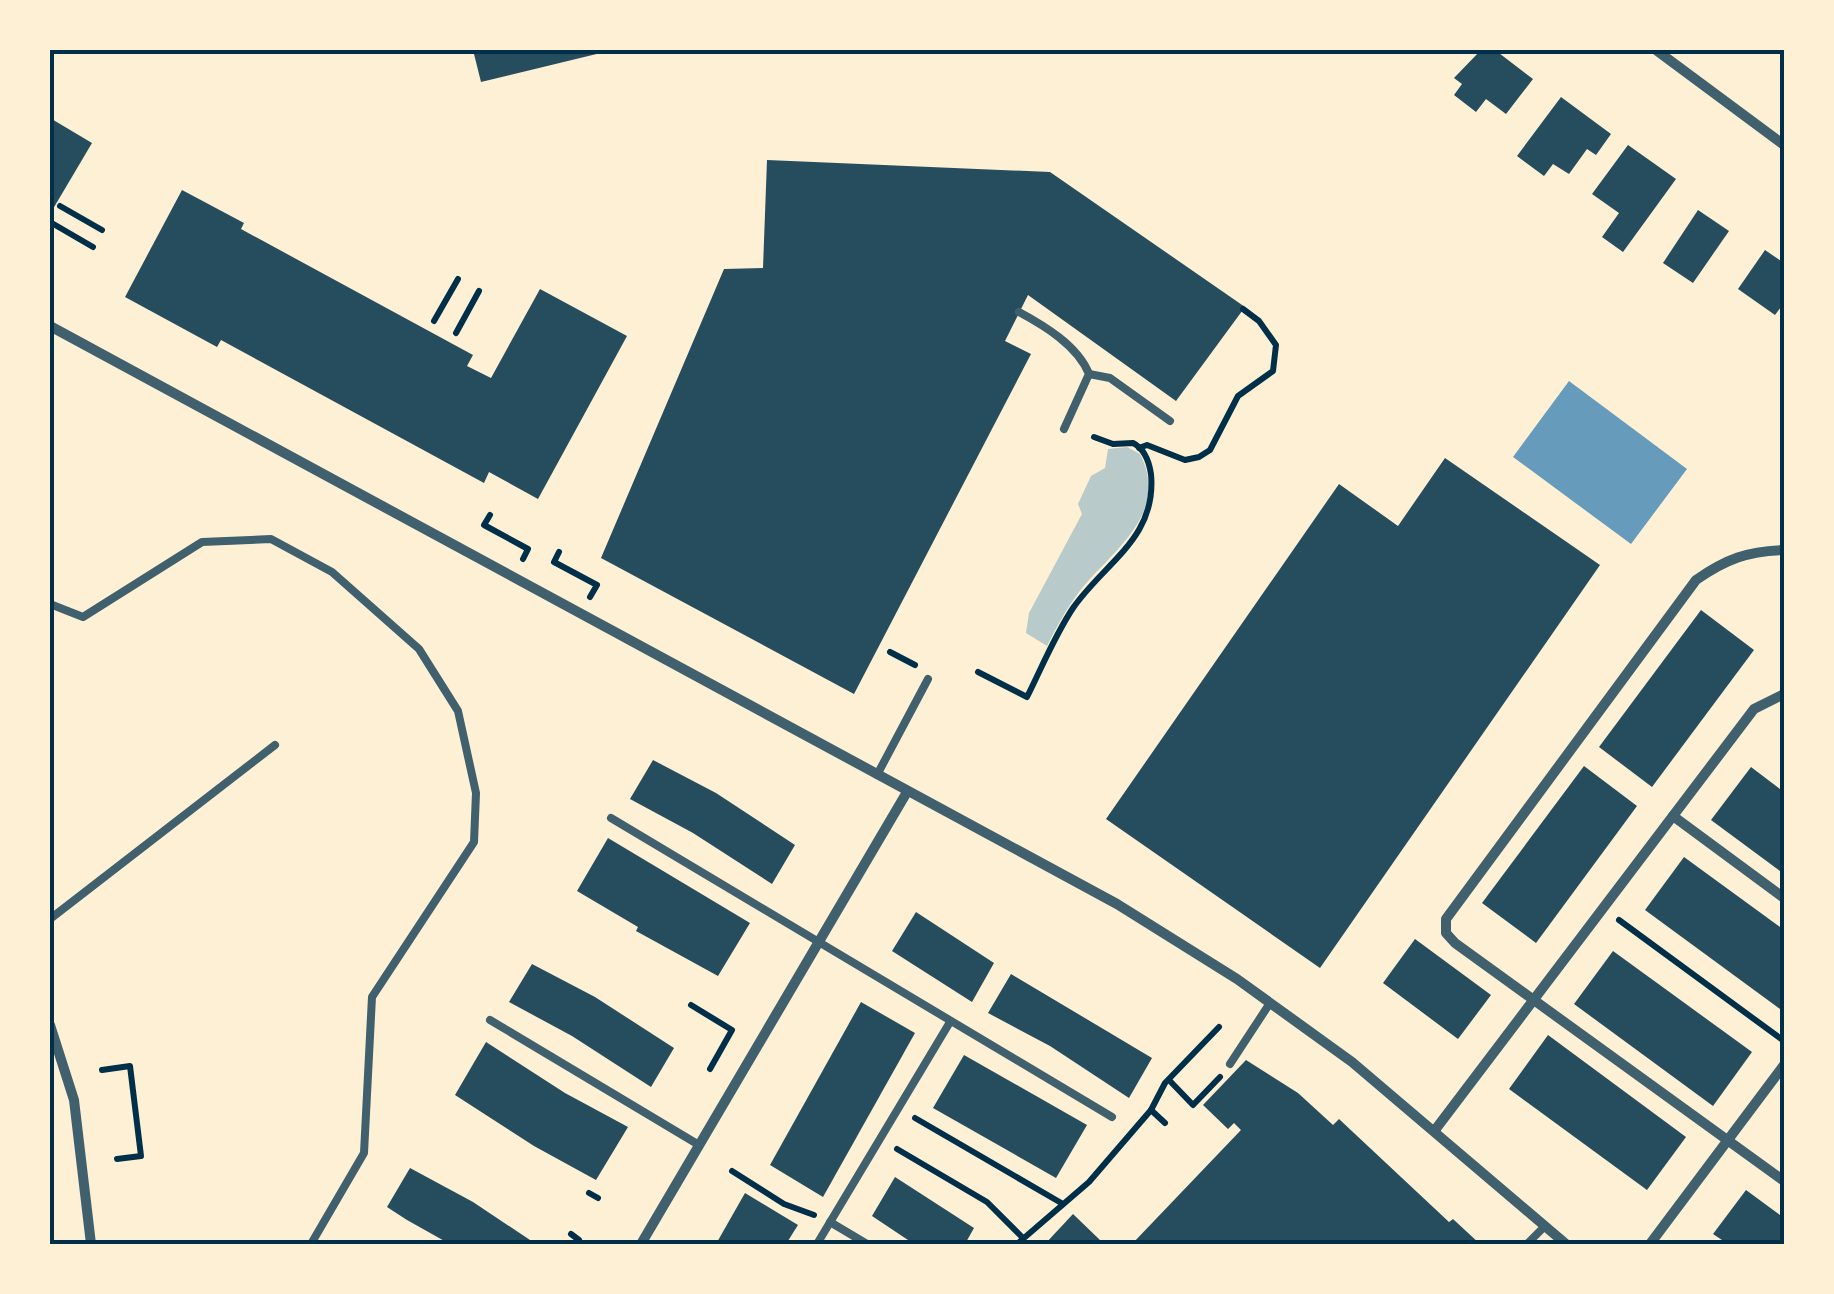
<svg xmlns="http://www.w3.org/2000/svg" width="1834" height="1294" viewBox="0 0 1834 1294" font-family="'Roboto Serif',serif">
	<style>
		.green { fill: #b9caca }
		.water { fill: #669bbc }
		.building { fill: #264d5e }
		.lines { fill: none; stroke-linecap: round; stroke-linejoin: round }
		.path { stroke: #003049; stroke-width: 6 }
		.service { stroke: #3f606c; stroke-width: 8 }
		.minor { stroke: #3f606c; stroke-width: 10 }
		.neatline { fill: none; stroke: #003049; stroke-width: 4 }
	</style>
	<rect width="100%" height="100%" fill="#fdf0d5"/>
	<path class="green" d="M1127 447 1140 454C1171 515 1110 552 1079 592 1066 609 1056 628 1047 646L1026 633 1029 613 1082 514 1078 504 1091 476 1105 468 1108 449Z"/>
	<polygon class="water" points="1569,381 1687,469 1631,544 1513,457"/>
	<g class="building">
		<polygon points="473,50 608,50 609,51 481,82"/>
		<polygon points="1481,50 1495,50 1533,79 1506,114 1486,99 1476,112 1454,95 1462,84 1454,78"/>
		<polygon points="1561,97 1611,134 1596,155 1587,149 1569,174 1553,164 1544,176 1517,156"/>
		<polygon points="50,118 92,143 50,214"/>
		<polygon points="1628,145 1676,179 1623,252 1602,237 1619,213 1592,194"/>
		<polygon points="767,160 1050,172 1245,307 1176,401 1028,295 1005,341 1031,354 854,694 601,558 724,269 763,268"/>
		<polygon points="182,190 244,223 241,229 473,355 467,366 491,378 540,289 627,336 538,499 489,472 484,483 221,340 217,347 125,297"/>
		<polygon points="1698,210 1729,231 1693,283 1663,263"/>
		<polygon points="1765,250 1784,263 1784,303 1775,315 1738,289"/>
		<polygon points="1445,458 1600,565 1320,968 1106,819 1339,484 1398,526"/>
		<polygon points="1701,610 1754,650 1652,787 1599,747"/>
		<polygon points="653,760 716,793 795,845 772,884 693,833 630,799"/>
		<polygon points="1584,766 1637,806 1536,943 1482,903"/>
		<polygon points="1751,767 1784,792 1784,874 1711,820"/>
		<polygon points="608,838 750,923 718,976 636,931 638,927 577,891"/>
		<polygon points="1684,857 1784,930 1784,1012 1645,910"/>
		<polygon points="916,912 994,963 972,1002 892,951"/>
		<polygon points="1415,939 1491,995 1458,1039 1383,983"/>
		<polygon points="1613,951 1752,1052 1713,1106 1574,1004"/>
		<polygon points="532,964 595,997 674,1048 651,1087 572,1036 509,1002"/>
		<polygon points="1011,974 1152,1058 1129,1098 1050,1046 988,1013"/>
		<polygon points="861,1002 915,1033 823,1197 770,1165"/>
		<polygon points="1548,1035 1686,1137 1647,1190 1509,1089"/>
		<polygon points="486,1042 565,1093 628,1127 596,1180 534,1146 455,1095"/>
		<polygon points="964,1055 1087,1125 1056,1178 933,1108"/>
		<polygon points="1246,1060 1298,1093 1333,1125 1339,1119 1449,1222 1453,1219 1480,1244 1132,1244 1241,1130 1234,1123 1228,1129 1203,1105"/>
		<polygon points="410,1168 473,1202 536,1244 448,1243 407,1220 387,1207"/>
		<polygon points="895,1177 974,1228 965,1244 911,1242 872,1216"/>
		<polygon points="1746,1190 1784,1218 1784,1244 1728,1244 1713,1234"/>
		<polygon points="745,1193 798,1225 786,1244 716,1244"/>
		<polygon points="1073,1214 1101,1241 1099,1244 1045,1244"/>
	</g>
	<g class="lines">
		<g class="path">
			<polyline points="60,206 102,230"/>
			<polyline points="50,222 93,247"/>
			<polyline points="434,321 458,279"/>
			<polyline points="456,333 479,291"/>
			<polyline points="1139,448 1147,445 1185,460 1199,457 1210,450 1238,396 1273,371 1276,345 1259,321 1243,309"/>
			<polyline points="490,515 484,525 528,549 523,559"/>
			<polyline points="559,552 554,562 597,585 590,597"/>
			<polyline points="890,652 915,665"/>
			<path d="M978 672 1027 697C1042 667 1055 635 1073 608 1105 562 1157 538 1151 474 1149 461 1145 449 1133 443L1113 444 1094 437"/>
			<polyline points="1619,920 1784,1041"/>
			<polyline points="691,1005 732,1030 710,1069"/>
			<polyline points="102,1070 130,1066 141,1156 117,1159"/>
			<polyline points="1169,1080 1193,1105 1220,1077"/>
			<polyline points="1151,1110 1165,1123"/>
			<polyline points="915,1118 1063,1204"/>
			<polyline points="897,1149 987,1202 1023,1238"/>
			<polyline points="732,1171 784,1204 814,1215"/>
			<polyline points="589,1193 598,1198"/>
			<polyline points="571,1234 579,1240"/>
			<polyline points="1017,1244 1089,1182 1151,1110 1165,1083 1219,1027"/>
		</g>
		<g class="service">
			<path d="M1019 312C1045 326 1078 346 1089 374L1064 429"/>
			<polyline points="1089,374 1110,378 1170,421"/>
			<polyline points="50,604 83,617 202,542 271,539 332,572 419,649 458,711 476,793 474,842 372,997 364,1153 311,1244"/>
			<polyline points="877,775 928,679"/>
			<polyline points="611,818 1112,1117"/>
			<polyline points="50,919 275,745"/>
			<polyline points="490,1020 699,1145"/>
			<polyline points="1230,1064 1270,1003"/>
			<polyline points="830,1222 867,1244"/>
			<polyline points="817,1244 950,1022"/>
			<polyline points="1527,1244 1545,1226"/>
		</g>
		<g class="minor">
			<polyline points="1656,50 1784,145"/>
			<polyline points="50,326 1117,904 1237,979 1352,1062 1566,1244"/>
			<path d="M1784 550C1748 551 1726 559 1696 580L1446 919V933L1455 943 1784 1181"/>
			<polyline points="1673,816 1784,898"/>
			<polyline points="50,1025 74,1100 91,1244"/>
			<polyline points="1435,1130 1754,709 1784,694"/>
			<polyline points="641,1244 907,792"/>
			<polyline points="1650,1244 1784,1065"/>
		</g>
	</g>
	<rect width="1834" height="1294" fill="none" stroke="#fdf0d5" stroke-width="105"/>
	<rect x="52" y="52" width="1730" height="1190" class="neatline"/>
</svg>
